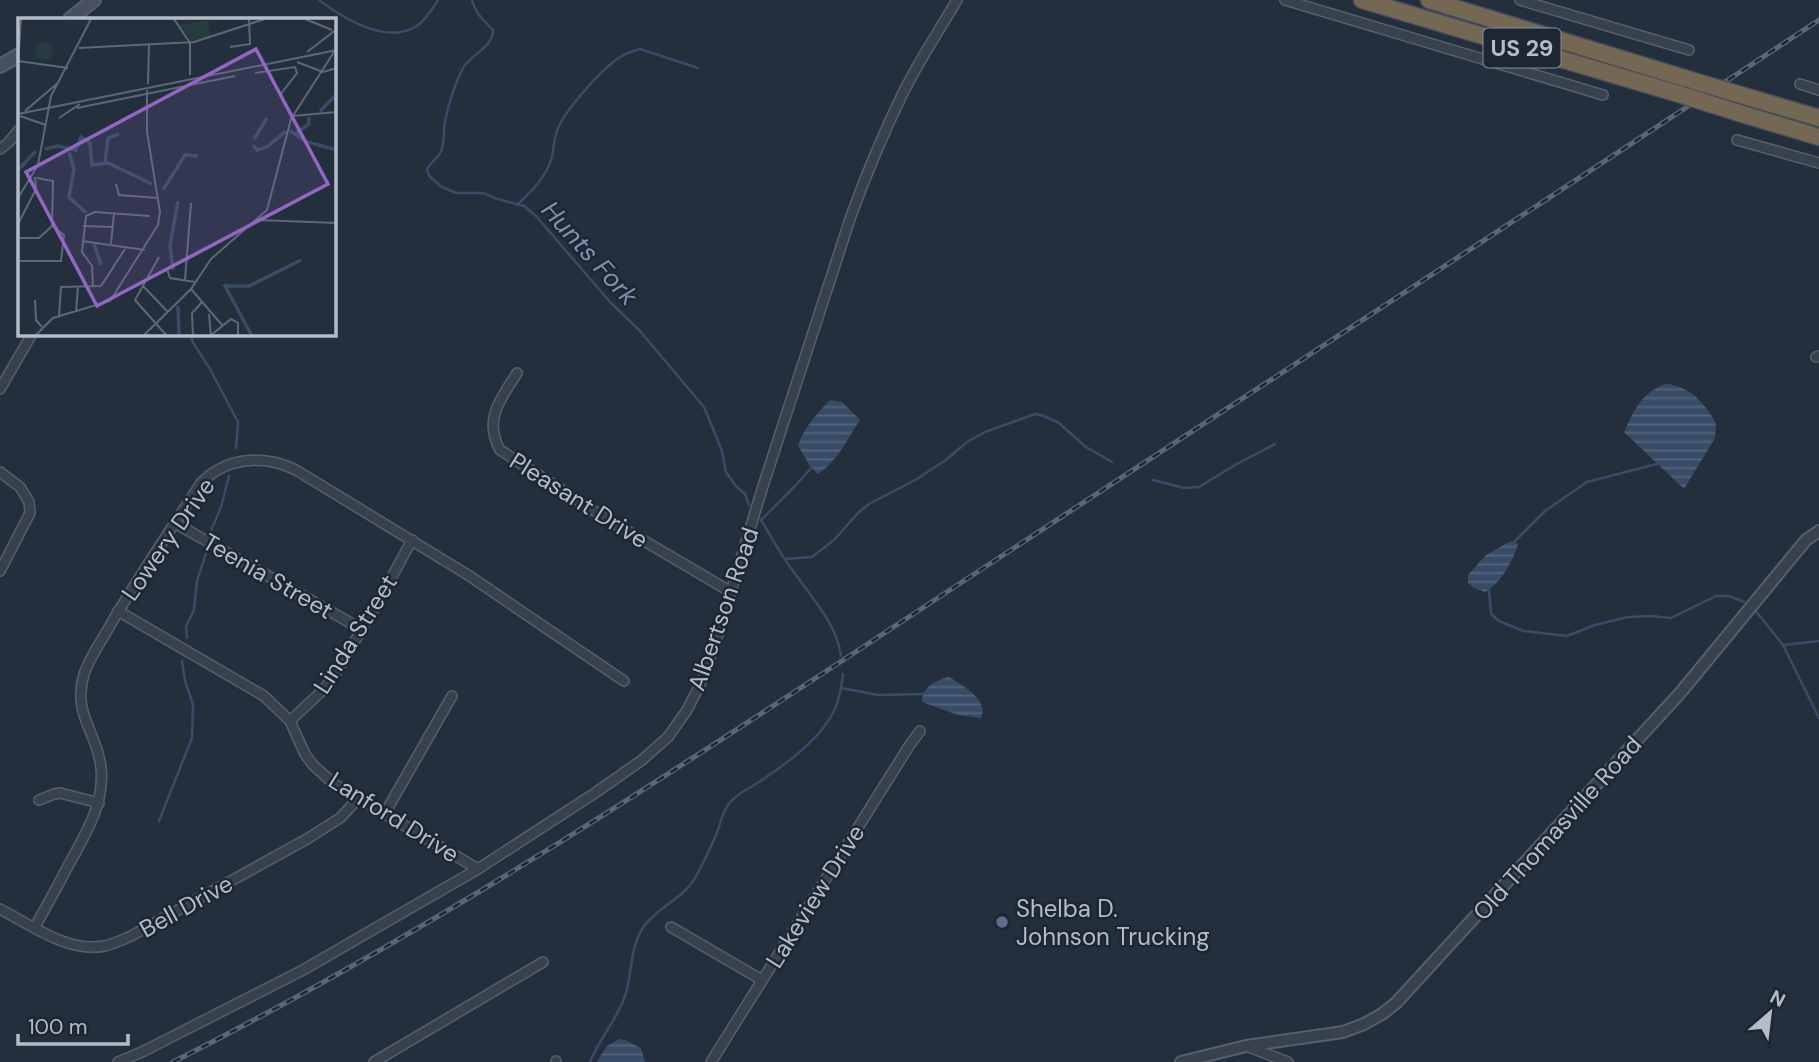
<svg xmlns="http://www.w3.org/2000/svg" width="1819" height="1062" viewBox="0 0 1819 1062" font-family="'DM Sans',sans-serif">
	<style>
		.water { fill: url(#water-rules) }
		.lines { fill: none; stroke-linecap: round; stroke-linejoin: round }
		.stream { stroke: #394c67; stroke-width: 2.5 }
		.minor-casing { stroke: #565f6c; stroke-width: 12 }
		.tertiary-casing { stroke: #565f6c; stroke-width: 14 }
		.secondary-casing { stroke: #565f6c; stroke-width: 16 }
		.motorway-casing { stroke: #434c59; stroke-width: 19 }
		.minor { stroke: #38414e; stroke-width: 9 }
		.tertiary { stroke: #38414e; stroke-width: 10 }
		.secondary { stroke: #465061; stroke-width: 12 }
		.motorway { stroke: #746855; stroke-width: 16 }
		.rail-casing { stroke: #5a6575; stroke-width: 5 }
		.rail { stroke: #1d2633; stroke-width: 2.5; stroke-dasharray: 8; stroke-linecap: butt }
		.motorway-bridge-casing { stroke: #434c59; stroke-width: 19; stroke-linecap: butt }
		.motorway-bridge { stroke: #746855; stroke-width: 16 }
		.service-dot { fill: #5c6f8a; stroke: #1d2633; stroke-width: 2.5 }
		.labels { text-anchor: middle; dominant-baseline: central; stroke-width: 5; stroke-linejoin: round; paint-order: stroke }
		.shield { fill: #1d2633; stroke: #878f9c; stroke-width: 2 }
		.shield-label { font-size: 23px; font-weight: bold; fill: #b4bcc9 }
		.street-label { font-size: 24px; fill: #b4bcc9; stroke: #1d2633 }
		.poi-label { font-size: 24px; fill: #b4bcc9; stroke: #1d2633; text-anchor: start }
		.water-label { font-size: 26px; font-style: italic; fill: #7c92b1; stroke: #1d2633 }
		.inset-river { fill: none; stroke: #394c67; stroke-width: 3.5 }
		.inset-road { fill: none; stroke: #5e6776; stroke-width: 2 }
		.view { fill: #9266c3; fill-opacity: 0.15; stroke: #9266c3; stroke-width: 3.5 }
		.inset-edge { fill: none; stroke: #b4bcc9; stroke-width: 3.5 }
	</style>
	<defs>
		<pattern id="water-rules" width="6" height="5" patternUnits="userSpaceOnUse" patternTransform="scale(1.75)"><rect width="6" height="5" fill="#394c67"/><path d="M0 2.5h6" fill="none" stroke="#53647b"/></pattern>
	</defs>
	<rect width="100%" height="100%" fill="#242f3e"/>
	<g class="water">
		<path d="M1666 384C1689 385 1707 405 1716 424L1715 438 1684 489 1624 432C1634 410 1642 392 1666 384Z"/>
		<path d="M830 400 842 402 860 420C847 439 838 461 818 474L810 466 798 446C804 427 816 415 830 400Z"/>
		<path d="M1511 541 1518 544C1514 560 1499 585 1485 592L1474 588 1468 583V575L1486 555Z"/>
		<path d="M949 677C962 685 990 700 981 718L958 715 922 702C922 688 935 680 949 677Z"/>
		<polygon points="619,1039 625,1040 641,1048 645,1062 597,1062 606,1047"/>
	</g>
	<g class="lines">
		<g class="stream">
			<path d="M319 0C343 18 386 45 417 26 426 19 432 10 438 0"/>
			<path d="M472 0C475 13 484 21 493 30 493 48 471 54 463 68 455 83 449 103 445 121 443 130 445 139 442 148 440 159 430 161 427 170L430 177 442 187 456 193H484L494 198 524 206 536 216 610 302 639 330 704 407 722 451 726 472 735 485 745 494 749 505"/>
			<path d="M517 205C531 192 547 176 552 157 554 146 554 136 559 126 568 107 603 68 620 57 626 53 633 51 640 49L698 68"/>
			<polyline points="191,334 192,341 210,369 238,422 236,448"/>
			<path d="M813 466 795 486 761 520C771 537 781 555 793 571 810 595 838 626 841 656"/>
			<polyline points="1153,480 1184,488 1199,487 1235,465 1275,444"/>
			<polyline points="210,533 221,507 229,476"/>
			<polyline points="1512,544 1545,511 1587,482 1657,464 1658,462"/>
			<polyline points="785,559 812,557 834,540 858,513 869,504 917,479 947,459 967,442 985,432 1035,414 1044,416 1059,423 1086,447 1112,462"/>
			<polyline points="1489,590 1491,614 1499,621 1523,631 1567,636 1595,625 1628,617 1651,616 1671,618 1716,596 1729,596 1744,602"/>
			<polyline points="1755,610 1783,645 1819,718"/>
			<polyline points="187,638 186,626 194,610 197,581 207,550"/>
			<polyline points="1783,645 1819,641"/>
			<polyline points="841,688 878,695 924,694"/>
			<polyline points="159,821 192,738 193,704 185,681 182,661"/>
			<path d="M590 1062C599 1039 617 1020 625 996 633 972 629 946 645 925 659 906 683 899 695 878 703 864 710 849 716 835 721 823 722 811 731 801 740 792 752 787 762 780 789 762 829 733 838 700 841 692 842 683 843 674"/>
		</g>
		<defs>
			<g id="minor">
				<polyline points="1285,0 1603,95"/>
				<polyline points="1520,0 1689,50"/>
				<polyline points="1800,84 1819,90"/>
				<polyline points="1737,140 1819,163"/>
				<polyline points="0,149 8,143 19,130"/>
				<polyline points="1816,357 1819,356"/>
				<path d="M517 373C501 399 483 419 500 450L602 516 731 592"/>
				<polyline points="0,389 32,334"/>
				<polyline points="0,472 20,487 29,502 30,513 0,571"/>
				<polyline points="175,523 361,629"/>
				<polyline points="118,611 264,696 290,721 305,754 313,765 334,784 478,869"/>
				<polyline points="290,721 324,689 336,673 382,595 412,540"/>
				<polyline points="39,800 54,794 60,793 99,803"/>
				<polyline points="385,813 452,696"/>
				<path d="M0 909C31 925 68 953 104 946 114 944 122 940 131 936L307 839 340 818 358 799"/>
				<path d="M35 927C46 907 57 887 68 866 85 835 105 804 101 767 97 732 72 714 84 674 90 656 103 639 112 622 140 575 171 529 201 483 227 456 265 455 296 470L468 575 624 681"/>
				<polyline points="671,927 762,980"/>
				<polyline points="1246,1046 1288,1062"/>
				<path d="M118 1062 142 1052 303 970 478 869 595 793 642 760 668 737 687 710 700 685 715 644 763 486 851 216C866 175 883 134 902 95 918 62 939 31 957 0"/>
				<polyline points="374,1062 543,962"/>
				<polyline points="556,1062 556,1061"/>
				<polyline points="711,1062 909,746 920,731"/>
			</g>
			<polyline id="tertiary" points="1181,1062 1246,1046 1343,1032 1364,1024 1382,1014 1396,1003 1681,692 1806,540 1819,531"/>
			<g id="secondary">
				<polyline points="70,19 94,0"/>
				<polyline points="0,66 19,55"/>
			</g>
			<g id="motorway">
				<polyline points="1362,0 1682,95"/>
				<polyline points="1429,0 1694,81"/>
				<polyline points="1758,100 1819,118"/>
				<polyline points="1739,113 1819,137"/>
			</g>
		</defs>
		<use href="#minor" class="minor-casing"/>
		<use href="#tertiary" class="tertiary-casing"/>
		<use href="#secondary" class="secondary-casing"/>
		<use href="#motorway" class="motorway-casing"/>
		<use href="#minor" class="minor"/>
		<use href="#tertiary" class="tertiary"/>
		<use href="#secondary" class="secondary"/>
		<use href="#motorway" class="motorway"/>
		<defs>
			<path id="rail" d="M173 1062C447 924 703 752 959 584 1246 396 1533 209 1819 20"/>
		</defs>
		<use href="#rail" class="rail-casing"/>
		<use href="#rail" class="rail"/>
		<defs>
			<g id="motorway-bridge">
				<polyline points="1694,81 1758,100"/>
				<polyline points="1682,95 1739,113"/>
			</g>
		</defs>
		<use href="#motorway-bridge" class="motorway-bridge-casing"/>
		<use href="#motorway-bridge" class="motorway-bridge"/>
	</g>
	<circle class="service-dot" cx="1002" cy="922" r="7"/>
	<g class="labels">
		<rect class="shield" x="1483.5" y="28.5" width="77" height="39" rx="5"/>
		<g class="shield-label">
			<text x="1522" y="48">US 29</text>
		</g>
		<g class="street-label">
			<text transform="translate(579 500) rotate(32)">Pleasant Drive</text>
			<text transform="translate(168 539) rotate(-55)">Lowery Drive</text>
			<text transform="translate(268 576) rotate(30)">Teenia Street</text>
			<text transform="translate(723 609) rotate(-71)">Albertson Road</text>
			<text transform="translate(355 634) rotate(-58)">Linda Street</text>
			<text transform="translate(394 817) rotate(32)">Lanford Drive</text>
			<text transform="translate(1557 828) rotate(-48)">Old Thomasville Road</text>
			<text transform="translate(815 896) rotate(-58)">Lakeview Drive</text>
			<text transform="translate(186 906) rotate(-29)">Bell Drive</text>
		</g>
		<g class="poi-label">
			<text x="1016" y="908">Shelba D.<tspan x="1016" dy="28">Johnson Trucking</tspan></text>
		</g>
		<g class="water-label">
			<text transform="translate(590 253) rotate(48)">Hunts Fork</text>
		</g>
	</g>
	<g transform="translate(18 18)">
		<rect width="318" height="318" fill="#242f3e"/>
		<path d="M190 2 192 19 173 23 162 7Z" fill="#263c3f"/>
		<path d="M17 33a9 9 0 1 1 18 0a9 9 0 1 1-18 0Z" fill="#263c3f"/>
		<path class="inset-river" d="M302 93 319 76M272 113 289 124 319 132M278 115 291 106V99M236 121 249 100M235 127 239 132 249 129 268 113M27 131 40 128 58 132 63 119 72 125 74 147 90 145 134 166M51 134 56 151 51 179 68 195M87 144 90 120 101 116M0 152 18 133M145 172 167 137 180 138M76 226 83 247M155 252 152 228 160 183M206 266 234 318M208 268H231L283 242M160 288 161 318"/>
		<path class="inset-road" d="M156 1 172 25V57M287 1 314 12M212 29 232 26 231 1M61 30 176 24 247 1M289 34 319 11M0 43 50 50M279 44 305 54 319 50M0 48 3 1M237 55 277 49 279 55 262 77M130 66 131 27M59 90 217 58M7 93 41 64M0 96 319 32M2 98 28 107M274 98 319 94M41 100 62 86M98 166 101 177 140 180M0 180 20 147 33 78 73 1M239 202 319 205M0 206 18 171 17 159M65 208 96 209M0 220H21L34 208 35 163 19 160M64 223 127 232M93 226 96 195M141 239 117 282 149 318M0 243H43L46 217 34 208M149 251 152 260 177 264M167 262 173 185M124 267 150 294M75 269 74 248 64 234 68 198 77 194 132 198M173 271 204 307M17 282 18 302 24 309M58 294 60 269M191 296 193 318M41 298 43 269 83 268 107 231M17 318 35 300 92 283 140 207 142 194 129 114V72M125 318 173 271 193 241 249 192 273 101 316 34M175 318 174 295 185 283M192 318 213 301 220 305V318"/>
		<path class="view" d="M238 31 310 166 79 288 8 154Z"/>
		<rect width="318" height="318" class="inset-edge"/>
	</g>
	<g transform="translate(1770 1013) rotate(28)" stroke="#1d2633" stroke-width="5" paint-order="stroke">
	<path d="M0-5L12 26L0 18L-12 26Z" fill="#b4bcc9"/>
	<text y="-10" font-size="19" font-weight="bold" text-anchor="middle" fill="#b4bcc9">N</text>
	</g>
	<path d="M18 1034v10h110v-10" fill="none" stroke="#b4bcc9" stroke-width="3.5"/>
	<text x="28" y="1034" font-size="21" fill="#b4bcc9" stroke="#1d2633" stroke-width="5" paint-order="stroke">100 m</text>
</svg>
